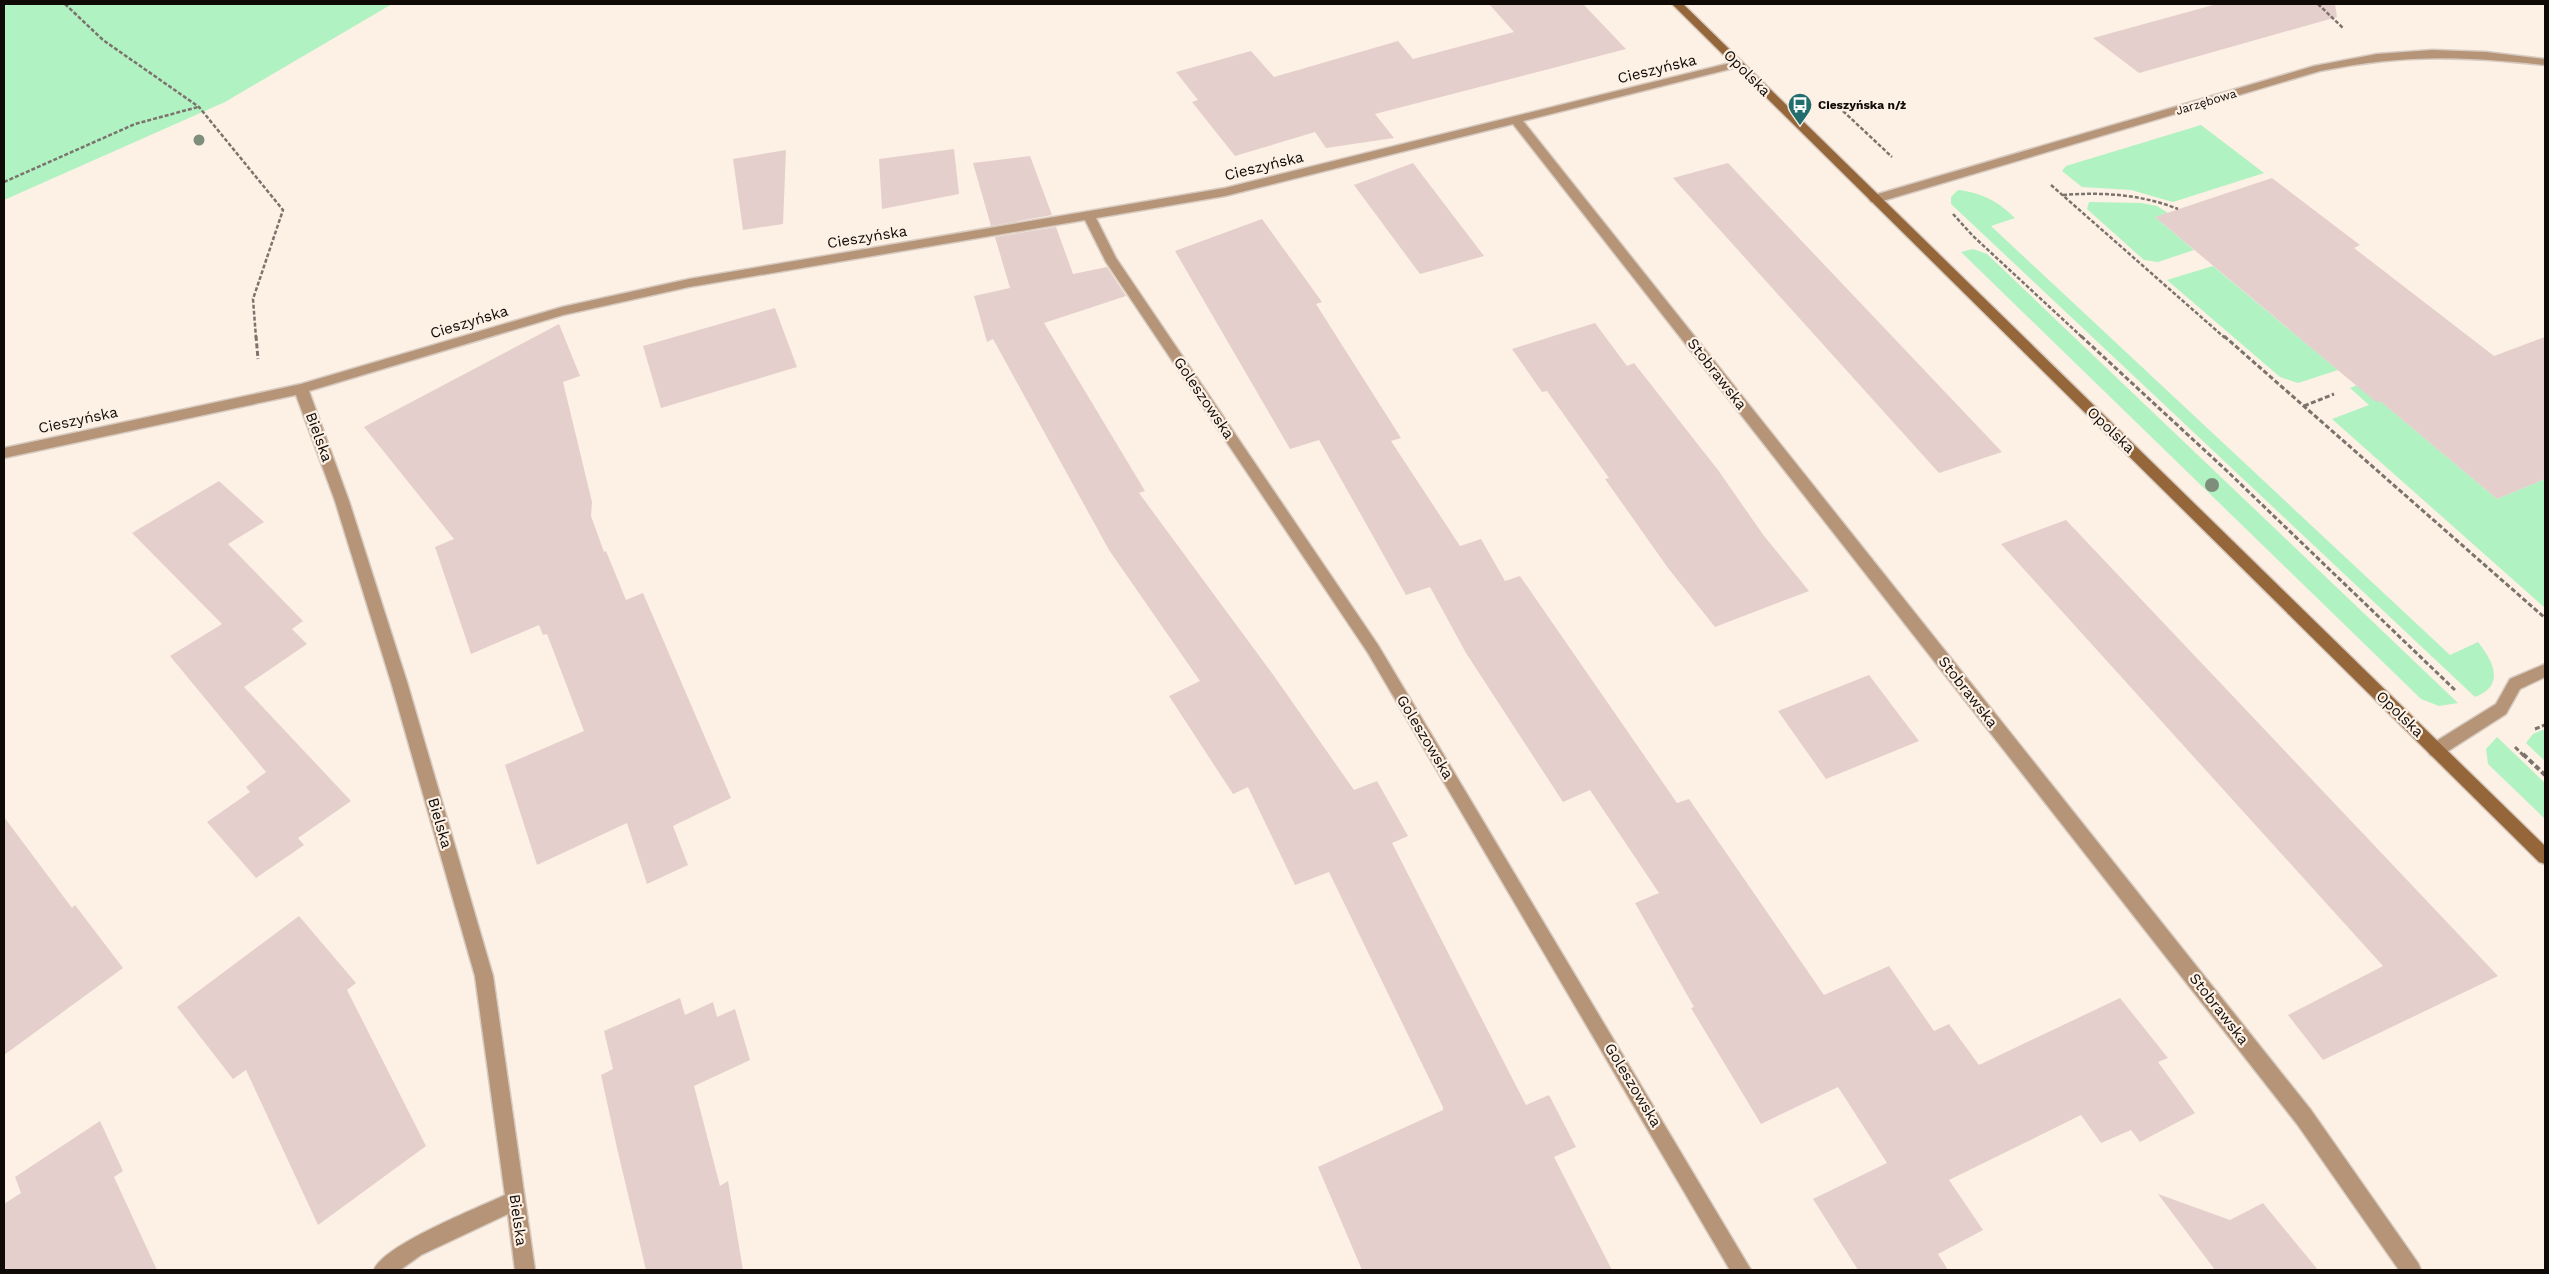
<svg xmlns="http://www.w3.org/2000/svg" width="2549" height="1274" viewBox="0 0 2549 1274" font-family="'Work Sans',sans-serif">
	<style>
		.green { fill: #b0f2c2 }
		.building { fill: #e5cfcc }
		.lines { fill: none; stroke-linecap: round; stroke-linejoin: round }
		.lane-casing { stroke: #d7cbc1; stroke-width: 3 }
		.street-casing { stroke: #d7cbc1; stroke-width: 3 }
		.secondary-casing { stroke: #d7cbc1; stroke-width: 3 }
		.path-far2 { stroke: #7c736c; stroke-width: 2.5; stroke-dasharray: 4 2; stroke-linecap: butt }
		.path-far1 { stroke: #7c736c; stroke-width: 3; stroke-dasharray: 5 2.5; stroke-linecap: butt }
		.path { stroke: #7c736c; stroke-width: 4; stroke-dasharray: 5.5 3; stroke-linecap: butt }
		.lane { fill: #b59477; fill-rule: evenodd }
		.street { fill: #b59477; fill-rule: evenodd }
		.secondary { fill: #95663a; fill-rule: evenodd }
		.tree { fill: #7e8e7b }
		.labels { text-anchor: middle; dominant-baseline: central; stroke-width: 4.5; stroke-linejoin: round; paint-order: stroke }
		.far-street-label { font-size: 12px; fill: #0f0a06; stroke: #fdf0e5 }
		.far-poi-label { font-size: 12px; font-weight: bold; fill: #0f0a06; stroke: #fdf0e5; text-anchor: start }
		.street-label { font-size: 15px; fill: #0f0a06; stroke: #fdf0e5 }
	</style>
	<rect width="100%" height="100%" fill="#fdf0e5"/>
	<g class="green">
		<polygon points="4,4 392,4 225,102 4,200"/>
		<polygon points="2201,125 2264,173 2173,202 2131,190 2082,187 2062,171 2066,166"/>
		<path d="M1958 190C1982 193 1998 201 2015 218L1991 226 2450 655 2478 642C2493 661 2506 685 2475 697L1951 204V197Z"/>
		<polygon points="2089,202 2141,203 2157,206 2168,213 2155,217 2194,250 2158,262 2144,260 2087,209"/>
		<polygon points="1973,249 1987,254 2458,703 2439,706 2421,699 1961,252"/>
		<polygon points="2213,266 2338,370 2298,383 2280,377 2167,280"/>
		<polygon points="2360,384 2497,499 2545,479 2545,608 2332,419 2369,405 2350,388"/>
		<polygon points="2545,729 2545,761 2526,743 2533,734"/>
		<polygon points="2497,737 2545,783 2545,819 2488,764 2486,749"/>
	</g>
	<g class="building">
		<polygon points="1489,4 1583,4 1626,49 1375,114 1394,138 1326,148 1315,132 1235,156 1192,102 1198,100 1176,72 1251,51 1274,77 1398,41 1413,59 1514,32"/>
		<polygon points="2217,4 2335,4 2337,17 2139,73 2093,38"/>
		<polygon points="954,149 959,194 882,209 879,159"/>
		<polygon points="786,150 783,224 743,230 733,159"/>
		<polygon points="1030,156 1052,215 991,226 973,163"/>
		<polygon points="1413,163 1484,256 1420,274 1354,185"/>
		<polygon points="1728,163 1759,196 2002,452 1939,473 1673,178"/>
		<polygon points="2272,178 2360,245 2354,248 2494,356 2545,337 2545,479 2497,499 2380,401 2376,402 2155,217"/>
		<polygon points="1262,219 1322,302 1316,304 1401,438 1391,441 1460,546 1481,539 1505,581 1520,576 1677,803 1689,799 1824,995 1889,966 1934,1031 1949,1024 1979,1065 2120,998 2168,1058 2158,1062 2195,1113 2140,1142 2131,1130 2101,1143 2081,1115 1949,1180 1983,1230 1938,1254 1948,1270 1858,1270 1813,1199 1887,1163 1838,1087 1761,1124 1691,1008 1694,1007 1635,903 1659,893 1590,790 1563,802 1466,653 1430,587 1406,595 1319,440 1290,449 1175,251"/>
		<polygon points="1056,227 1073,274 1107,267 1126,296 1044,323 1145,491 1139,493 1274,676 1354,790 1377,781 1408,836 1392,843 1511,1076 1526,1105 1549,1095 1576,1147 1554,1157 1612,1270 1362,1270 1318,1167 1443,1110 1443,1107 1329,872 1295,885 1248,787 1233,794 1169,696 1200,681 1109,550 993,339 987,342 974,296 1010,288 995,237"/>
		<polygon points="775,308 797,367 661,408 643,346"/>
		<polygon points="1595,323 1627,366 1634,363 1718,470 1764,536 1809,591 1715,627 1668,568 1605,479 1609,478 1547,391 1542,392 1512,349"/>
		<polygon points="559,324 580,376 563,382 592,502 591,516 604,552 606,551 626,600 643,593 731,798 673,826 688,865 647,884 627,823 537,865 505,765 584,731 547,634 543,635 539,625 471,654 435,547 454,539 364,427"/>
		<polygon points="219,481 264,522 228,544 303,621 292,629 307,644 244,687 351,801 298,838 304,845 256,878 207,822 250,792 246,787 266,772 170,656 222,624 132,533"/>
		<polygon points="2066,520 2498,976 2323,1060 2288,1015 2383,966 2001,544"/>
		<polygon points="1869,675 1919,741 1826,779 1778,711"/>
		<polygon points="4,817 72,908 75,905 123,968 4,1055"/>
		<polygon points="299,916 356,983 347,990 426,1146 318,1225 246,1070 233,1079 177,1007"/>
		<polygon points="680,998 685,1015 713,1002 717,1017 735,1009 750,1060 694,1086 720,1186 728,1181 743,1270 646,1270 617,1148 601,1075 613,1069 604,1031"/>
		<polygon points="100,1121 123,1171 114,1177 157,1270 4,1270 4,1204 21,1193 15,1177"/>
		<polygon points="2158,1194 2230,1220 2263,1203 2318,1270 2215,1270"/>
	</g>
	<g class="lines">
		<defs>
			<polygon id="lane" points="2545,664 2545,677 2520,689 2506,714 2442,755 2436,757 2430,755 2428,750 2430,745 2496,704 2510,679"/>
			<g id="street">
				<path d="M2432 50 2486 52 2545 59V65C2462 56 2403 54 2320 71L1879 202H1871L1869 199 1871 196 2314 66 2377 54Z"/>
				<path d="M1738 61 1742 62V66L1523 121 2311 1110 2418 1263 2421 1270H2399L2297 1124 1513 124 1225 196 1096 218 1116 258 1378 645 1751 1270H1730L1368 653 1106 262 1085 220 689 287 563 315 309 391 349 501 407 682 493 976 535 1270H515L508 1214 421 1255 400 1270H374C383 1245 478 1208 505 1195L475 976 391 682 335 501 296 395 4 458V448L301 384 562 307 689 279 1225 188Z"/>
			</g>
			<polygon id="secondary" points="1672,4 1683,4 2545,846 2545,864 2539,862"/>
		</defs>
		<use href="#lane" class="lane-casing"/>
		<use href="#street" class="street-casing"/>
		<use href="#secondary" class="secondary-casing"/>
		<g class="path-far2">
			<polyline points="65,4 103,40 199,107 283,210 253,299 256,338"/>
			<polyline points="2318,4 2343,28"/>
			<polyline points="1843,111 1892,157"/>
			<polyline points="4,182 135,124 198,107"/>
			<polyline points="2051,185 2225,338"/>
			<path d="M2063 195C2103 192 2140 194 2178 209"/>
			<polyline points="1953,214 1973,236 2083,338"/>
		</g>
		<g class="path-far1">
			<polyline points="256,336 258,359"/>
			<polyline points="2081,336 2227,471 2456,691"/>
			<polyline points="2224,336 2545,618"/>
			<polyline points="2304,406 2334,394"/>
			<polyline points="2535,729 2545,725"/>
			<polyline points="2515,747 2524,756"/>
		</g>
		<polyline class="path" points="2523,754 2545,775"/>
		<use href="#lane" class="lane"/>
		<use href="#street" class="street"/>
		<use href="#secondary" class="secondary"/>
	</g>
	<g class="tree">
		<circle cx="199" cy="140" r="5.5"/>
		<circle cx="2212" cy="485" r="7"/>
	</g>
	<defs>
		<symbol id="bus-pin" viewBox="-11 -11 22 30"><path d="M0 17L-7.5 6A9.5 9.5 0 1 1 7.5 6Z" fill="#226e6f" stroke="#fdf0e5"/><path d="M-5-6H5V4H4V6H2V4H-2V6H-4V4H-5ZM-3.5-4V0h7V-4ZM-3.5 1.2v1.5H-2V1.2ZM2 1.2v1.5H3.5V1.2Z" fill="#fff"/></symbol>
	</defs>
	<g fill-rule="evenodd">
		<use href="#bus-pin" x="1786" y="91" width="28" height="38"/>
	</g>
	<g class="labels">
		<g class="far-street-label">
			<text transform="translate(2206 102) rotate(-17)">Jarzębowa</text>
		</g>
		<g class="far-poi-label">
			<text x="1818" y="105">Cieszyńska n/ż</text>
		</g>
		<g class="street-label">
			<text transform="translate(1657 69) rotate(-14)">Cieszyńska</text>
			<text transform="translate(1747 73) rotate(45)">Opolska</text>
			<text transform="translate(1264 166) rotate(-14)">Cieszyńska</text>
			<text transform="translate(867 237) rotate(-9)">Cieszyńska</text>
			<text transform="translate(469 322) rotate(-17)">Cieszyńska</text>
			<text transform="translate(1717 374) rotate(52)">Stobrawska</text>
			<text transform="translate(1204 398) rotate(56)">Goleszowska</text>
			<text transform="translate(78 420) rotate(-12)">Cieszyńska</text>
			<text transform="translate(2111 430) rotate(44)">Opolska</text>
			<text transform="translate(319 437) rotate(70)">Bielska</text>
			<text transform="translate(1968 692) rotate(52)">Stobrawska</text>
			<text transform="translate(2400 714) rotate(44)">Opolska</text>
			<text transform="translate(1425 737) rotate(59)">Goleszowska</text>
			<text transform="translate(440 823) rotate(74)">Bielska</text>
			<text transform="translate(2219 1009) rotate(52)">Stobrawska</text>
			<text transform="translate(1633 1085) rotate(59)">Goleszowska</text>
			<text transform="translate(518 1220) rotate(82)">Bielska</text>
		</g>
	</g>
	<rect width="2549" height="1274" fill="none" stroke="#0f0a06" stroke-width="10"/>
</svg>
